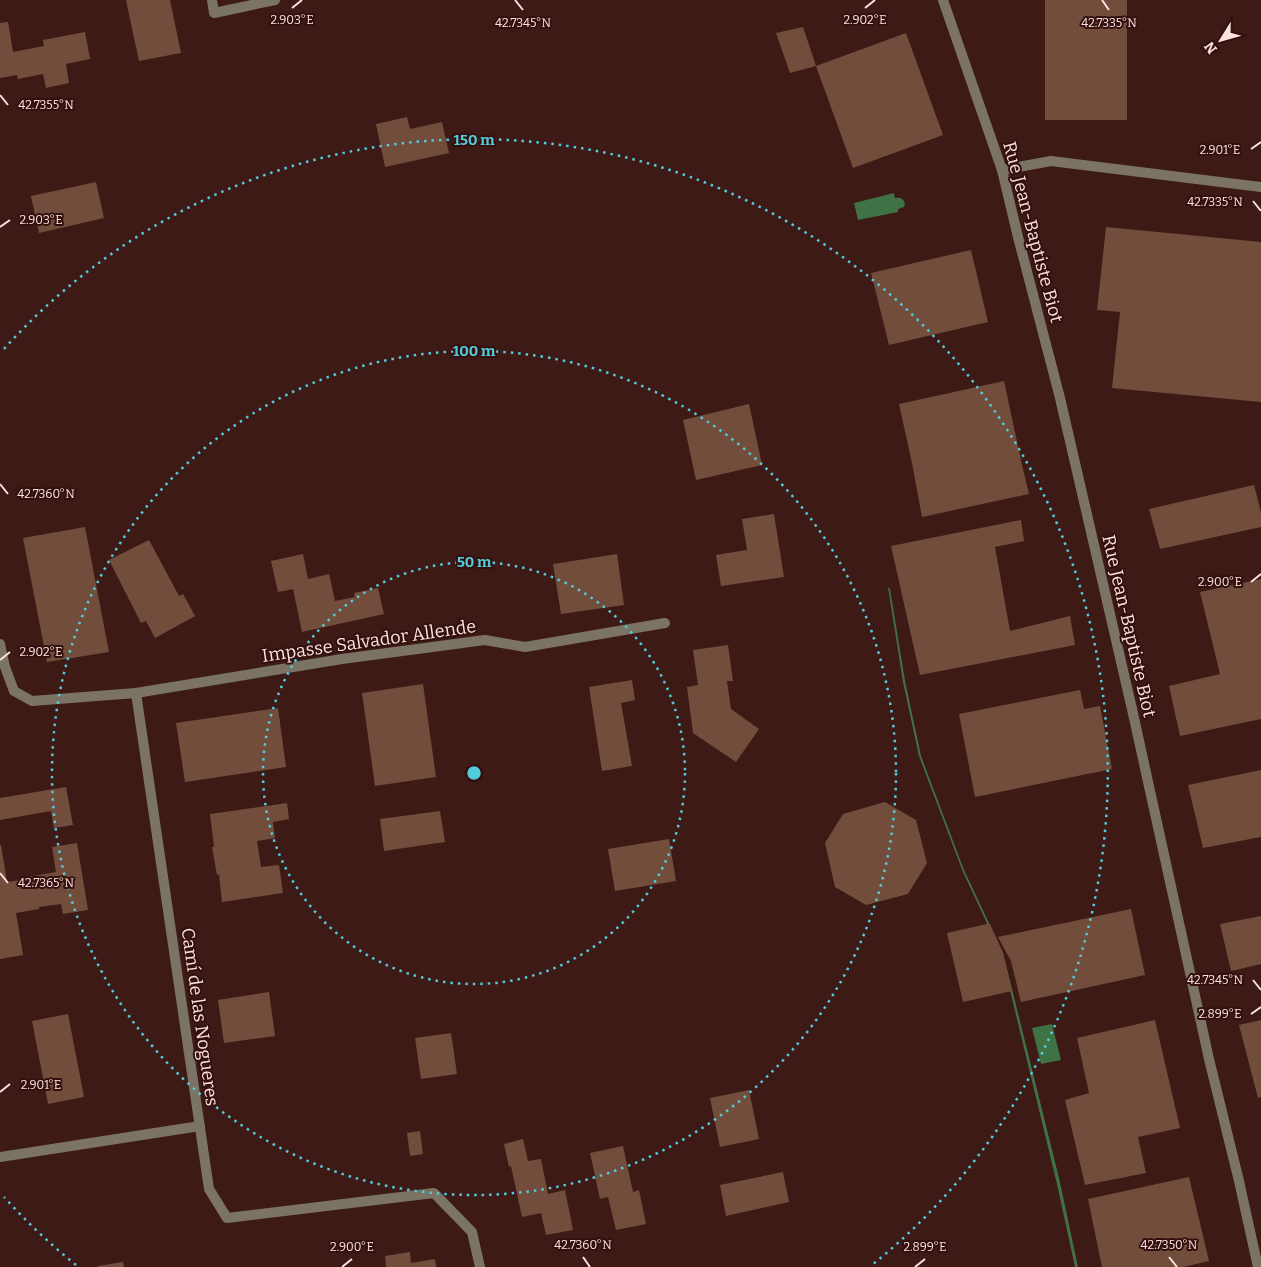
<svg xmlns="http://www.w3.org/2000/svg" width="1261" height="1267" viewBox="0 0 1261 1267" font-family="Bitter,serif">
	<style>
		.water { fill: #3f7345 }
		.building { fill: #724d3c }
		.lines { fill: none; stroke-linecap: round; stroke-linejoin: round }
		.lane { stroke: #7b7464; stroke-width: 10 }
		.street { stroke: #7b7464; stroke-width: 10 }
		.ticks { fill: none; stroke: #fbe2df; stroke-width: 2 }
		.ring { fill: none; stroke: #53cbda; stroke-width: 2.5; stroke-dasharray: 2.5 5 }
		.labels { text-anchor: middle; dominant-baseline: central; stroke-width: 4; stroke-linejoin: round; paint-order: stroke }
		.street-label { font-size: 18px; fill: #fbe2df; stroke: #33100e }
		.ticks-label { font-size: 12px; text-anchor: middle; fill: #fbe2df; stroke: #33100e; stroke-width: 4; stroke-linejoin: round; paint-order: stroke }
		.centre { fill: #53cbda; stroke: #33100e; stroke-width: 2.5 }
		.ring-label { font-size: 15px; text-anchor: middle; font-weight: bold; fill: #53cbda; stroke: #33100e; stroke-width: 4; stroke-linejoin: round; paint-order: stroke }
	</style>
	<rect width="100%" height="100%" fill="#3e1a17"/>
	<g class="water">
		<path d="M894 193 895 198C900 197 903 198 905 203L904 207 898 209V212L858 220 854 203Z"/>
		<polygon points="888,587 890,589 905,681 921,756 964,870 1003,953 1059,1178 1078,1267 1075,1267 1057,1184 1001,953 963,872 919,756 903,682"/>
		<polygon points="1052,1024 1061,1060 1041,1064 1032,1028"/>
	</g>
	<g class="building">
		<polygon points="126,0 170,0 181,53 139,61"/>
		<rect x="1045" y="0" width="82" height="120"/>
		<polygon points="8,22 13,52 44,46 43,40 85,32 90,59 66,64 69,83 46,88 43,74 18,79 17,75 0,78 0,23"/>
		<polygon points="803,27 816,66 790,73 776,33"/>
		<polygon points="906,33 943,135 853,168 816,66"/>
		<polygon points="407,117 410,129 442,122 449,153 385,167 376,124"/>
		<polygon points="96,182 104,218 39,233 31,196"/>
		<polygon points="1106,227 1261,242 1261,402 1112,388 1120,312 1097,310"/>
		<polygon points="971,250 988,322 889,345 871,273"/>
		<polygon points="1004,381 1022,465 1029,494 922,517 912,463 899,404"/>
		<polygon points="749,404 762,465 696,480 683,420"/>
		<polygon points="1254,485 1261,513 1261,527 1160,549 1149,509"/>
		<polygon points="774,514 784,577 721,586 716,555 747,550 742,519"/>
		<polygon points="1021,520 1024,541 995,547 1010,631 1070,616 1075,645 920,675 891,546"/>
		<polygon points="85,527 109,652 47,662 23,538"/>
		<polygon points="149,540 179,596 183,594 195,616 155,638 146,621 141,623 109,560"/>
		<polygon points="303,554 308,579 329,574 335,601 355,597 354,593 378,588 384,614 302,632 293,589 278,592 271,561"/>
		<polygon points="617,554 624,605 561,614 553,564"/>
		<polygon points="1261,579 1261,719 1180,736 1169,686 1220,674 1200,592"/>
		<polygon points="728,645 733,681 727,681 731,709 759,729 736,762 693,733 687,687 698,685 693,650"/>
		<polygon points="632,680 635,700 621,703 632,766 602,771 589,687"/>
		<polygon points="423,684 436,777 375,786 362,693"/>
		<polygon points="1080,690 1084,709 1100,706 1112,769 975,797 959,714"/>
		<polygon points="278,708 286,767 185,782 176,723"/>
		<polygon points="1261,770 1261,837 1203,848 1188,785"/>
		<polygon points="66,787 73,825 54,828 51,811 0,820 0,798"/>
		<polygon points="885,802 916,820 927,863 908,894 866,905 835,887 825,843 843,814"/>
		<polygon points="287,803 289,819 273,822 275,838 257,841 261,867 279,865 283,893 222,902 219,874 217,875 212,847 214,847 210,814"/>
		<polygon points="440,811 445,842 384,851 380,819"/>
		<polygon points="669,839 676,881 615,891 608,849"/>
		<polygon points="77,843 88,910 63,914 61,904 39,907 39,909 16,913 23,955 0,959 0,845 1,845 7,882 28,879 28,877 56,872 52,847"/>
		<polygon points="1131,909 1145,975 1021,1002 1011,961 998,937"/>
		<polygon points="1261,916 1261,964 1231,971 1220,924"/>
		<polygon points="987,924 990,924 1003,953 1012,991 963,1002 947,933"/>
		<polygon points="269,992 275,1036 224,1043 218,1000"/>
		<polygon points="68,1014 84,1097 48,1104 32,1021"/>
		<polygon points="1155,1020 1180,1128 1138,1137 1146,1173 1085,1185 1065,1100 1089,1093 1077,1038"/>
		<polygon points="1261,1020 1261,1097 1258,1098 1239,1025"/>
		<polygon points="451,1033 457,1074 421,1079 415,1038"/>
		<polygon points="749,1090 759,1139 720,1147 710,1098"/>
		<polygon points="420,1131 423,1154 410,1156 407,1133"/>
		<polygon points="523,1139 528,1161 541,1159 548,1194 565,1190 573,1230 546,1235 541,1213 522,1217 511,1166 509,1167 504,1144"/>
		<polygon points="623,1146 633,1192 639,1190 646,1224 616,1230 608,1197 600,1199 590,1153"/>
		<polygon points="783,1172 789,1202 726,1216 720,1185"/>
		<polygon points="1189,1177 1209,1261 1183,1267 1102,1267 1088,1199"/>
		<polygon points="410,1252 411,1263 435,1259 436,1267 386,1267 385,1256"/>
		<polygon points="123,1262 124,1267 98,1267 98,1266"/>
	</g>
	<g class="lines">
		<g class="lane">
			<polyline points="212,0 214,13 275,0"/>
			<polyline points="0,1157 200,1126"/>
		</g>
		<g class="street">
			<polyline points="943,0 1002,170 1018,237 1060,398 1132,709 1209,1059 1239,1181 1258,1267"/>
			<polyline points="1002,170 1051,161 1261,187"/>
			<polyline points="0,644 5,667 14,691 32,701 136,693 209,1189 227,1218 434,1193 472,1232 480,1267"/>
			<polyline points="136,693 342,659 485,640 525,647 665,623"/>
		</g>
	</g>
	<path class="ticks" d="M515 0 523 10M1102 0 1109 10M292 8 302 0M865 8 875 0M0 95 8 105M1251 149 1261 142M1253 201 1261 211M0 227 10 220M0 484 8 494M1251 582 1261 574M0 660 10 652M0 873 8 883M1253 980 1261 990M1251 1014 1261 1007M0 1092 10 1084M583 1257 590 1267M1169 1257 1177 1267M342 1267 352 1259M915 1267 925 1259"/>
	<g class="ring">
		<circle cx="474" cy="773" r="211"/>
		<circle cx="474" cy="773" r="422"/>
		<path d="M76 1265A633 633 0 0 1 4 1197M4 349A633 633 0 1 1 872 1265"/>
	</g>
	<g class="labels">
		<g class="street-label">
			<text transform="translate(1033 232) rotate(75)">Rue Jean-Baptiste Biot</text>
			<text transform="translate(1129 626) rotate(77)">Rue Jean-Baptiste Biot</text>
			<text transform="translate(369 641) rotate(-8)">Impasse Salvador Allende</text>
			<text transform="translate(200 1017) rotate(82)">Camí de las Nogueres</text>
		</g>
	</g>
	<g class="ticks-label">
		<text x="292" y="24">2.903°E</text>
		<text x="865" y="24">2.902°E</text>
		<text x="523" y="27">42.7345°N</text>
		<text x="1109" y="27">42.7335°N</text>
		<text x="46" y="109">42.7355°N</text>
		<text x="1220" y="154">2.901°E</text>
		<text x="1215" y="206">42.7335°N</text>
		<text x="41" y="224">2.903°E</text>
		<text x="46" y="498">42.7360°N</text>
		<text x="1220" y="586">2.900°E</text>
		<text x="41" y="656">2.902°E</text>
		<text x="46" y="887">42.7365°N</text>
		<text x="1215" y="984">42.7345°N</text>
		<text x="1220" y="1018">2.899°E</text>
		<text x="41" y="1089">2.901°E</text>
		<text x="583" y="1249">42.7360°N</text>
		<text x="1169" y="1249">42.7350°N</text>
		<text x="352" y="1251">2.900°E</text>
		<text x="925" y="1251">2.899°E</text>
	</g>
	<circle cx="474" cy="773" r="8" class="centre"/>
	<g class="ring-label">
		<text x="474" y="145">150 m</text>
		<text x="474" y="356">100 m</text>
		<text x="474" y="567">50 m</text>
	</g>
	<g transform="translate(1221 40) rotate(233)" stroke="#33100e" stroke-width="4" paint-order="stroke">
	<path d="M0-4L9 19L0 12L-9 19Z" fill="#fbe2df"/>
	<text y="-8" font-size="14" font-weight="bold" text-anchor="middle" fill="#fbe2df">N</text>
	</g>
</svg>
